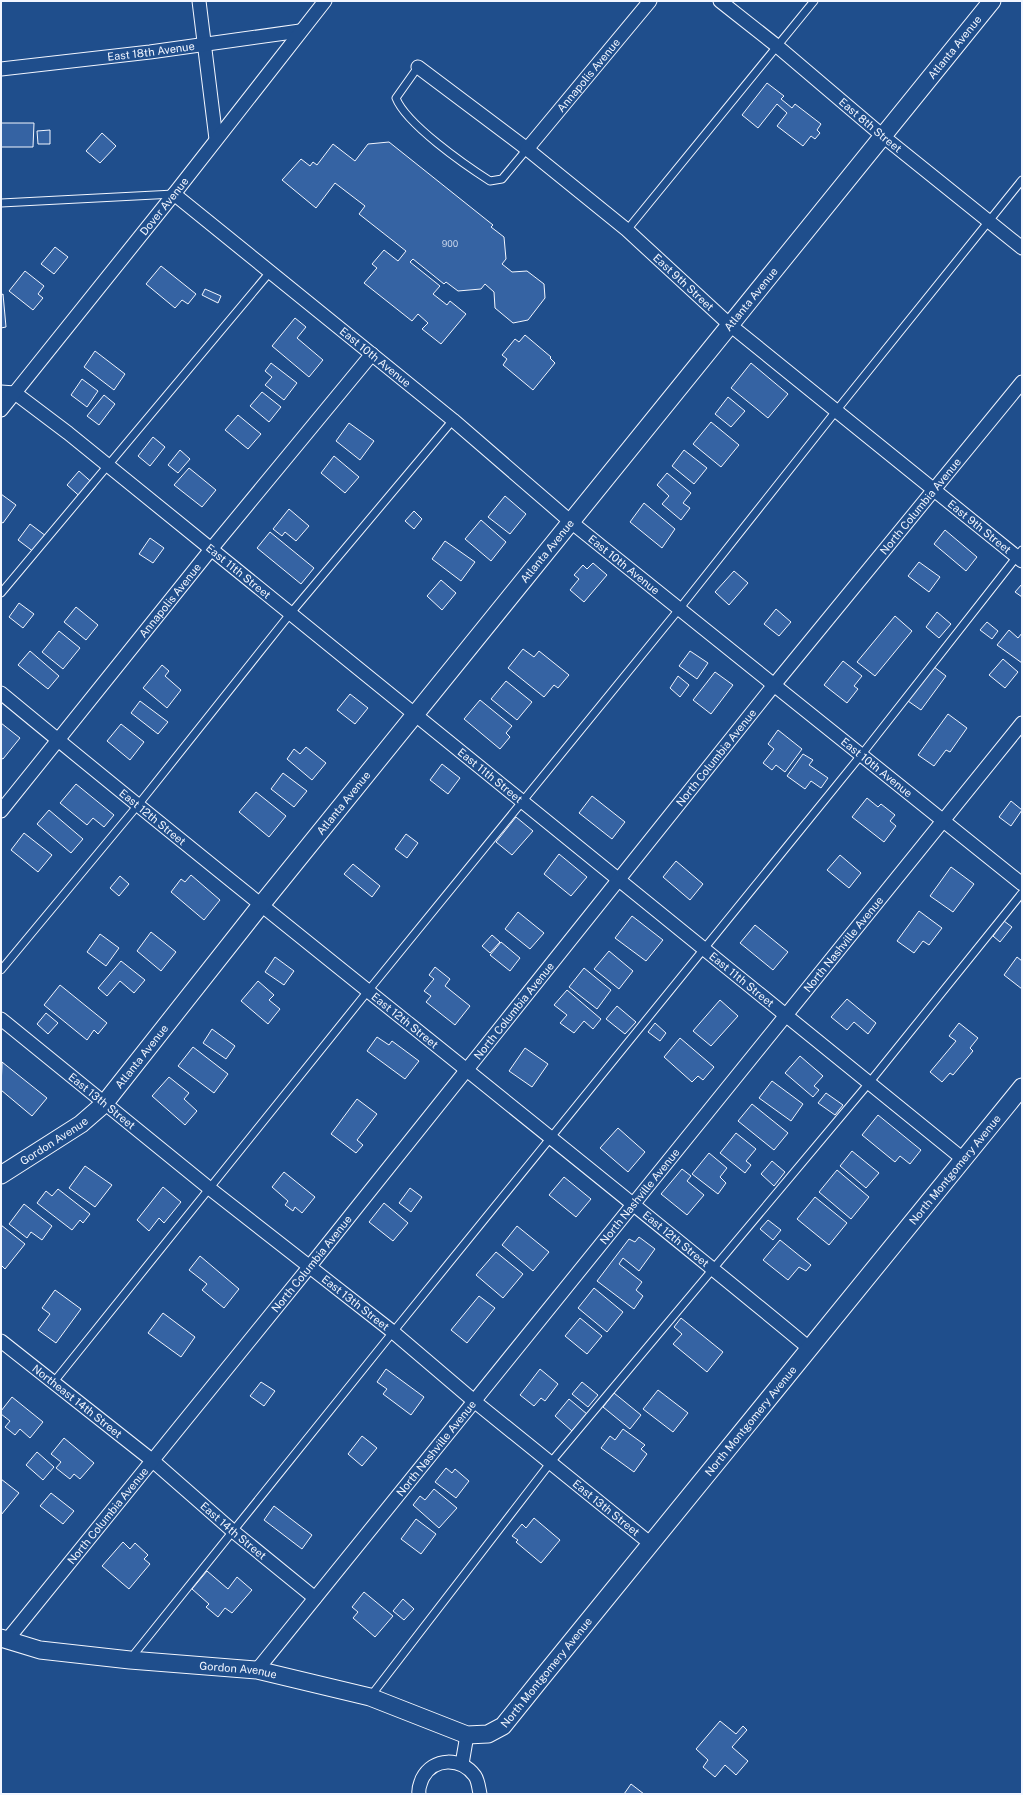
<svg xmlns="http://www.w3.org/2000/svg" width="1023" height="1795" viewBox="0 0 1023 1795" font-family="'Public Sans',sans-serif">
	<style>
		.building { fill: #3563a3; stroke: #f2f6ff }
		.lines { fill: none; stroke-linecap: round; stroke-linejoin: round }
		.service-casing { stroke: #f2f6ff; stroke-width: 9 }
		.minor-casing { stroke: #f2f6ff; stroke-width: 15 }
		.tertiary-casing { stroke: #f2f6ff; stroke-width: 19 }
		.service { stroke: #1f4e8c; stroke-width: 7 }
		.minor { stroke: #1f4e8c; stroke-width: 13 }
		.tertiary { stroke: #1f4e8c; stroke-width: 17 }
		.labels { text-anchor: middle; dominant-baseline: central; stroke-width: 3; stroke-linejoin: round; paint-order: stroke }
		.number-label { font-size: 9px; fill: #c3d1e8 }
		.street-label { font-size: 11px; fill: #f2f6ff; stroke: #1f4e8c }
	</style>
	<rect width="100%" height="100%" fill="#1f4e8c"/>
	<g class="building">
		<polygon points="767,83 784,96 781,99 792,108 795,104 821,124 817,130 820,133 815,139 811,136 803,146 777,126 787,113 777,104 758,128 742,115"/>
		<polygon points="1,123 34,123 33,147 1,147"/>
		<polygon points="50,130 50,144 38,144 37,131"/>
		<polygon points="102,133 116,146 100,163 86,151"/>
		<polygon points="389,142 493,225 491,227 504,237 506,259 502,264 512,272 527,271 544,284 545,298 528,320 513,323 495,308 494,292 485,284 481,289 458,291 446,282 444,284 413,259 410,262 440,286 433,294 447,305 450,301 466,314 441,344 422,329 428,323 418,314 412,321 364,283 377,268 372,264 384,250 398,261 406,251 359,214 365,206 335,183 316,208 282,180 301,159 310,166 313,162 317,165 333,144 355,161 368,144"/>
		<polygon points="55,247 68,257 54,274 41,264"/>
		<polygon points="161,266 196,294 188,304 182,300 175,308 146,284"/>
		<polygon points="25,271 44,286 38,294 43,298 33,310 9,291"/>
		<polygon points="205,289 221,296 218,303 202,295"/>
		<polygon points="3,294 6,327 1,328 1,295"/>
		<polygon points="295,318 306,327 297,338 323,360 309,377 272,346"/>
		<polygon points="525,335 551,357 550,358 555,363 533,390 503,365 507,359 502,355 515,339 519,342"/>
		<polygon points="95,351 125,374 114,390 84,367"/>
		<polygon points="271,363 297,383 284,400 265,385 272,377 265,371"/>
		<polygon points="751,363 788,394 768,418 731,388"/>
		<polygon points="82,379 98,391 87,407 71,395"/>
		<polygon points="262,392 281,407 269,422 250,406"/>
		<polygon points="104,395 115,404 99,425 87,416"/>
		<polygon points="728,397 745,411 731,427 715,414"/>
		<polygon points="238,415 261,434 248,449 225,430"/>
		<polygon points="711,422 739,445 721,467 693,444"/>
		<polygon points="349,423 374,441 360,460 336,441"/>
		<polygon points="153,437 165,447 150,466 138,456"/>
		<polygon points="180,450 190,459 178,473 168,465"/>
		<polygon points="684,450 707,468 694,484 672,466"/>
		<polygon points="334,456 359,477 345,493 321,473"/>
		<polygon points="189,468 216,490 202,507 174,485"/>
		<polygon points="79,471 96,486 84,500 67,485"/>
		<polygon points="667,473 691,493 683,503 690,508 681,520 662,504 669,496 657,485"/>
		<polygon points="1,494 16,505 3,523 1,522"/>
		<polygon points="505,496 526,514 510,534 488,517"/>
		<polygon points="644,503 675,529 662,548 630,522"/>
		<polygon points="289,509 309,526 296,541 285,532 282,536 273,529"/>
		<polygon points="414,511 422,519 414,529 405,521"/>
		<polygon points="481,520 506,542 491,561 465,539"/>
		<polygon points="30,524 46,536 34,552 18,540"/>
		<polygon points="945,530 977,557 966,571 934,544"/>
		<polygon points="270,532 314,568 301,584 257,548"/>
		<polygon points="150,538 164,548 153,563 139,554"/>
		<polygon points="445,541 475,562 461,581 432,559"/>
		<polygon points="919,562 940,577 929,592 908,576"/>
		<polygon points="593,563 607,575 584,602 570,590 579,579 574,575 583,565 587,569"/>
		<polygon points="734,571 748,583 729,605 715,592"/>
		<polygon points="441,580 456,593 442,610 427,596"/>
		<polygon points="1022,584 1022,597 1015,592"/>
		<polygon points="19,603 34,614 23,628 9,617"/>
		<polygon points="76,607 98,625 86,640 64,622"/>
		<polygon points="776,609 791,622 779,636 764,624"/>
		<polygon points="937,612 951,624 939,638 926,627"/>
		<polygon points="895,616 912,631 875,676 857,662"/>
		<polygon points="987,622 998,631 992,639 980,630"/>
		<polygon points="1009,630 1018,638 1022,633 1022,663 997,645"/>
		<polygon points="59,631 80,648 63,669 42,652"/>
		<polygon points="523,649 534,657 539,651 569,675 558,688 554,685 544,697 508,668"/>
		<polygon points="30,651 59,676 48,689 18,665"/>
		<polygon points="690,651 708,663 697,679 679,666"/>
		<polygon points="1003,659 1018,672 1005,688 989,675"/>
		<polygon points="843,661 862,676 854,686 858,689 847,703 824,685"/>
		<polygon points="162,665 169,671 165,676 181,690 167,708 143,688"/>
		<polygon points="934,667 946,676 921,710 908,701"/>
		<polygon points="715,672 733,685 711,714 693,700"/>
		<polygon points="678,676 689,685 680,697 670,688"/>
		<polygon points="506,681 532,702 517,720 491,699"/>
		<polygon points="350,694 368,708 355,724 337,710"/>
		<polygon points="480,700 512,726 506,733 510,737 500,749 464,719"/>
		<polygon points="140,701 168,722 158,734 131,713"/>
		<polygon points="948,714 967,728 950,752 946,750 934,766 918,755"/>
		<polygon points="1,723 20,738 3,759 1,758"/>
		<polygon points="121,724 144,742 130,760 107,741"/>
		<polygon points="778,730 802,749 785,772 776,765 772,770 763,763 774,749 768,744"/>
		<polygon points="306,747 326,763 312,780 287,759 294,749 300,754"/>
		<polygon points="803,754 813,760 809,765 828,778 821,788 811,781 805,789 787,776"/>
		<polygon points="442,764 460,778 448,794 430,780"/>
		<polygon points="283,773 307,791 294,807 271,789"/>
		<polygon points="76,784 114,815 104,827 93,818 87,825 60,803"/>
		<polygon points="256,792 286,816 269,837 239,812"/>
		<polygon points="592,796 625,822 612,839 579,813"/>
		<polygon points="867,798 878,807 881,804 895,815 890,821 896,826 884,842 852,817"/>
		<polygon points="1011,801 1022,810 1011,826 999,817"/>
		<polygon points="49,810 83,839 71,853 37,824"/>
		<polygon points="516,817 533,831 512,855 496,842"/>
		<polygon points="24,833 52,855 38,872 11,850"/>
		<polygon points="406,834 418,843 407,858 395,849"/>
		<polygon points="559,854 587,877 571,896 544,874"/>
		<polygon points="840,855 861,873 849,888 827,870"/>
		<polygon points="676,861 703,884 690,900 663,877"/>
		<polygon points="353,864 380,886 372,897 344,874"/>
		<polygon points="951,867 974,884 953,912 930,896"/>
		<polygon points="191,875 220,900 204,920 171,892 181,879 185,882"/>
		<polygon points="120,876 129,884 119,896 110,888"/>
		<polygon points="919,911 942,928 929,945 923,941 914,953 897,941"/>
		<polygon points="518,912 544,933 530,949 505,929"/>
		<polygon points="632,916 663,940 646,961 615,938"/>
		<polygon points="1004,921 1012,927 1000,942 993,936"/>
		<polygon points="755,925 788,952 773,970 740,943"/>
		<polygon points="151,932 176,952 161,971 137,951"/>
		<polygon points="100,934 119,948 106,966 87,952"/>
		<polygon points="492,935 500,942 490,953 482,946"/>
		<polygon points="501,942 520,958 510,971 490,955"/>
		<polygon points="609,951 633,971 619,989 594,969"/>
		<polygon points="275,957 294,971 284,985 265,972"/>
		<polygon points="1017,957 1022,961 1022,989 1004,975"/>
		<polygon points="121,961 145,980 134,993 120,981 107,996 98,988"/>
		<polygon points="435,967 450,979 445,986 470,1006 455,1025 426,1002 431,996 424,991 434,979 429,975"/>
		<polygon points="584,968 611,990 597,1009 569,987"/>
		<polygon points="258,981 274,995 269,1000 280,1009 268,1024 241,1001"/>
		<polygon points="60,985 107,1023 98,1034 94,1030 87,1040 44,1005"/>
		<polygon points="567,990 601,1019 593,1029 584,1021 574,1033 560,1023 567,1015 554,1005"/>
		<polygon points="847,999 876,1023 868,1034 854,1022 847,1030 831,1017"/>
		<polygon points="720,1000 738,1016 711,1046 693,1031"/>
		<polygon points="617,1006 636,1022 625,1034 606,1019"/>
		<polygon points="46,1013 58,1023 48,1034 37,1024"/>
		<polygon points="655,1023 666,1033 660,1041 648,1032"/>
		<polygon points="959,1023 978,1038 970,1048 973,1051 953,1075 950,1073 942,1082 930,1072 956,1041 949,1036"/>
		<polygon points="212,1029 235,1046 226,1059 203,1043"/>
		<polygon points="377,1037 389,1045 392,1041 419,1061 405,1079 367,1051"/>
		<polygon points="680,1038 714,1067 703,1080 698,1076 692,1082 664,1057"/>
		<polygon points="193,1047 228,1074 214,1093 178,1066"/>
		<polygon points="525,1048 548,1064 532,1087 509,1071"/>
		<polygon points="800,1056 823,1076 814,1086 819,1090 813,1097 785,1073"/>
		<polygon points="2,1062 47,1098 32,1116 1,1090"/>
		<polygon points="169,1077 189,1093 184,1099 197,1111 185,1125 152,1096"/>
		<polygon points="772,1081 803,1104 791,1121 759,1098"/>
		<polygon points="826,1093 843,1105 835,1115 818,1103"/>
		<polygon points="357,1099 377,1114 357,1140 363,1145 356,1153 331,1134"/>
		<polygon points="752,1104 788,1133 774,1150 738,1121"/>
		<polygon points="878,1115 921,1150 910,1164 900,1156 895,1162 862,1135"/>
		<polygon points="618,1128 645,1152 628,1172 600,1148"/>
		<polygon points="736,1133 756,1149 746,1161 751,1165 745,1173 720,1153"/>
		<polygon points="852,1151 879,1173 866,1188 840,1166"/>
		<polygon points="709,1153 727,1168 720,1177 726,1183 718,1194 692,1174"/>
		<polygon points="772,1161 785,1172 774,1186 761,1174"/>
		<polygon points="85,1166 112,1185 95,1207 69,1188"/>
		<polygon points="682,1169 691,1176 687,1181 704,1195 687,1215 661,1194"/>
		<polygon points="837,1170 869,1197 851,1219 819,1192"/>
		<polygon points="284,1172 315,1197 302,1213 295,1207 293,1211 285,1205 288,1201 272,1187"/>
		<polygon points="564,1177 591,1199 576,1217 549,1195"/>
		<polygon points="163,1187 181,1202 164,1223 159,1218 149,1231 137,1220"/>
		<polygon points="410,1188 422,1197 411,1212 399,1203"/>
		<polygon points="58,1189 90,1214 83,1223 80,1220 72,1230 37,1203 46,1191 52,1196"/>
		<polygon points="815,1197 847,1223 829,1245 797,1219"/>
		<polygon points="384,1203 408,1223 393,1241 369,1222"/>
		<polygon points="24,1204 52,1226 42,1240 31,1232 27,1238 9,1224"/>
		<polygon points="768,1220 781,1230 773,1240 760,1229"/>
		<polygon points="1,1225 25,1244 5,1269 1,1265"/>
		<polygon points="517,1226 549,1252 533,1271 502,1245"/>
		<polygon points="639,1237 655,1249 639,1271 623,1258 619,1264 642,1282 636,1290 643,1296 634,1309 597,1281 629,1239 635,1242"/>
		<polygon points="780,1240 811,1265 806,1271 799,1267 788,1280 763,1260"/>
		<polygon points="496,1252 523,1274 503,1298 476,1275"/>
		<polygon points="200,1256 239,1289 224,1308 202,1290 207,1284 189,1270"/>
		<polygon points="594,1288 623,1312 607,1332 578,1308"/>
		<polygon points="55,1290 81,1309 56,1343 38,1330 50,1314 42,1308"/>
		<polygon points="479,1296 495,1308 467,1343 451,1330"/>
		<polygon points="163,1313 195,1337 181,1357 148,1333"/>
		<polygon points="580,1318 602,1336 587,1354 565,1336"/>
		<polygon points="681,1318 723,1352 707,1372 673,1344 682,1334 674,1327"/>
		<polygon points="386,1369 424,1397 411,1415 383,1394 387,1389 377,1382"/>
		<polygon points="540,1369 558,1384 545,1401 541,1398 534,1406 520,1395"/>
		<polygon points="261,1382 275,1391 264,1406 250,1396"/>
		<polygon points="582,1382 598,1395 588,1407 572,1394"/>
		<polygon points="658,1390 688,1413 673,1432 643,1409"/>
		<polygon points="614,1393 641,1415 630,1429 603,1407"/>
		<polygon points="12,1397 43,1422 30,1438 20,1429 15,1435 5,1427 10,1421 1,1414 1,1411"/>
		<polygon points="569,1399 587,1414 572,1431 555,1416"/>
		<polygon points="623,1429 645,1445 641,1449 647,1454 634,1472 601,1448 610,1436 615,1440"/>
		<polygon points="362,1436 377,1448 362,1466 348,1454"/>
		<polygon points="64,1438 94,1463 80,1479 74,1474 70,1479 56,1468 61,1462 51,1454"/>
		<polygon points="37,1452 54,1467 43,1480 26,1465"/>
		<polygon points="446,1468 452,1473 455,1469 469,1481 456,1498 435,1482"/>
		<polygon points="1,1479 19,1493 1,1515"/>
		<polygon points="434,1489 457,1508 439,1528 413,1505 420,1496 425,1500"/>
		<polygon points="51,1493 74,1511 63,1524 40,1506"/>
		<polygon points="274,1506 312,1535 302,1549 264,1520"/>
		<polygon points="534,1518 560,1540 541,1563 516,1542 518,1540 512,1536 522,1524 526,1528"/>
		<polygon points="416,1519 436,1534 421,1554 401,1539"/>
		<polygon points="123,1542 130,1549 135,1543 148,1555 144,1559 150,1564 129,1589 102,1566"/>
		<polygon points="207,1571 228,1589 237,1577 252,1590 232,1613 225,1608 218,1617 206,1607 209,1604 192,1589"/>
		<polygon points="364,1592 393,1616 375,1637 353,1618 358,1612 352,1607"/>
		<polygon points="403,1599 414,1609 404,1620 393,1611"/>
		<polygon points="720,1721 736,1734 743,1726 747,1730 732,1747 748,1761 736,1775 725,1765 715,1777 703,1767 708,1760 696,1749"/>
		<polygon points="631,1784 644,1794 624,1794"/>
	</g>
	<g class="lines">
		<defs>
			<g id="service">
				<path d="M418 67 396 98C406 124 465 165 490 181L502 179 527 149"/>
				<polyline points="1,203 174,194"/>
				<polyline points="627,230 814,1"/>
				<polyline points="1,593 270,272"/>
				<polyline points="1,970 138,805 290,614 453,420"/>
				<polyline points="53,1383 368,991 680,608 836,411 1022,180"/>
				<polyline points="131,1658 393,1332 862,754 1022,550"/>
				<polyline points="370,1697 551,1462 869,1083 1022,893"/>
			</g>
			<g id="minor">
				<polyline points="199,1 216,139"/>
				<path id="s1" d="M720 1 777 46 884 137 1022 248"/>
				<path id="s2" d="M418 67 527 149 627 230 730 325 1022 561"/>
				<path id="s3" d="M1 69 150 52 300 31"/>
				<path id="s4" d="M527 149 650 1"/>
				<path id="s5" d="M174 194 453 420 571 522 1022 884"/>
				<path id="s6" d="M1 392 15 393 68 433 963 1159"/>
				<path id="s7" d="M1 410 174 194 325 1"/>
				<path id="s8" d="M1 693C268 914 542 1127 809 1348"/>
				<path id="s9" d="M1 811 212 548 372 354"/>
				<path id="s10" d="M1 1019 209 1188 393 1332 474 1401 651 1544"/>
				<path id="s11" d="M1 1341 153 1461 234 1532 315 1598"/>
				<path id="s12" d="M7 1640 310 1266 774 685 1022 382"/>
				<path id="s13" d="M257 1670 1022 723"/>
				<polyline points="462,1764 467,1735"/>
				<path d="M419 1794C418 1788 420 1785 422 1779 433 1757 461 1757 475 1776 478 1780 479 1789 480 1794"/>
			</g>
			<g id="tertiary">
				<path id="s14" d="M1 1175 81 1124 104 1104 261 905 992 1"/>
				<path id="s15" d="M1 1638 40 1650 130 1660 257 1670 370 1697 467 1735 488 1734 503 1726 540 1680 1022 1087"/>
			</g>
		</defs>
		<use href="#service" class="service-casing"/>
		<use href="#minor" class="minor-casing"/>
		<use href="#tertiary" class="tertiary-casing"/>
		<use href="#service" class="service"/>
		<use href="#minor" class="minor"/>
		<use href="#tertiary" class="tertiary"/>
	</g>
	<g class="labels">
		<g class="number-label">
			<text x="450" y="243">900</text>
		</g>
		<g class="street-label">
			<text stroke="none"><textPath href="#s14" startOffset="1482">Atlanta Avenue</textPath></text>
			<text stroke="none"><textPath href="#s3" startOffset="151">East 18th Avenue</textPath></text>
			<text stroke="none"><textPath href="#s4" startOffset="96">Annapolis Avenue</textPath></text>
			<text stroke="none"><textPath href="#s1" startOffset="195">East 8th Street</textPath></text>
			<text stroke="none"><textPath href="#s7" startOffset="261">Dover Avenue</textPath></text>
			<text stroke="none"><textPath href="#s2" startOffset="342">East 9th Street</textPath></text>
			<text stroke="none"><textPath href="#s14" startOffset="1158">Atlanta Avenue</textPath></text>
			<text stroke="none"><textPath href="#s5" startOffset="259">East 10th Avenue</textPath></text>
			<text stroke="none"><textPath href="#s12" startOffset="1456">North Columbia Avenue</textPath></text>
			<text stroke="none"><textPath href="#s2" startOffset="726">East 9th Street</textPath></text>
			<text stroke="none"><textPath href="#s14" startOffset="834">Atlanta Avenue</textPath></text>
			<text stroke="none"><textPath href="#s5" startOffset="583">East 10th Avenue</textPath></text>
			<text stroke="none"><textPath href="#s6" startOffset="300">East 11th Street</textPath></text>
			<text stroke="none"><textPath href="#s9" startOffset="270">Annapolis Avenue</textPath></text>
			<text stroke="none"><textPath href="#s12" startOffset="1132">North Columbia Avenue</textPath></text>
			<text stroke="none"><textPath href="#s5" startOffset="907">East 10th Avenue</textPath></text>
			<text stroke="none"><textPath href="#s6" startOffset="624">East 11th Street</textPath></text>
			<text stroke="none"><textPath href="#s14" startOffset="510">Atlanta Avenue</textPath></text>
			<text stroke="none"><textPath href="#s8" startOffset="196">East 12th Street</textPath></text>
			<text stroke="none"><textPath href="#s13" startOffset="933">North Nashville Avenue</textPath></text>
			<text stroke="none"><textPath href="#s6" startOffset="948">East 11th Street</textPath></text>
			<text stroke="none"><textPath href="#s12" startOffset="808">North Columbia Avenue</textPath></text>
			<text stroke="none"><textPath href="#s8" startOffset="520">East 12th Street</textPath></text>
			<text stroke="none"><textPath href="#s14" startOffset="186">Atlanta Avenue</textPath></text>
			<text stroke="none"><textPath href="#s10" startOffset="130">East 13th Street</textPath></text>
			<text stroke="none"><textPath href="#s14" startOffset="63">Gordon Avenue</textPath></text>
			<text stroke="none"><textPath href="#s15" startOffset="1234">North Montgomery Avenue</textPath></text>
			<text stroke="none"><textPath href="#s13" startOffset="609">North Nashville Avenue</textPath></text>
			<text stroke="none"><textPath href="#s8" startOffset="868">East 12th Street</textPath></text>
			<text stroke="none"><textPath href="#s12" startOffset="484">North Columbia Avenue</textPath></text>
			<text stroke="none"><textPath href="#s10" startOffset="454">East 13th Street</textPath></text>
			<text stroke="none"><textPath href="#s11" startOffset="97">Northeast 14th Street</textPath></text>
			<text stroke="none"><textPath href="#s15" startOffset="910">North Montgomery Avenue</textPath></text>
			<text stroke="none"><textPath href="#s13" startOffset="285">North Nashville Avenue</textPath></text>
			<text stroke="none"><textPath href="#s10" startOffset="778">East 13th Street</textPath></text>
			<text stroke="none"><textPath href="#s12" startOffset="160">North Columbia Avenue</textPath></text>
			<text stroke="none"><textPath href="#s11" startOffset="300">East 14th Street</textPath></text>
			<text stroke="none"><textPath href="#s15" startOffset="240">Gordon Avenue</textPath></text>
			<text stroke="none"><textPath href="#s15" startOffset="586">North Montgomery Avenue</textPath></text>
		</g>
	</g>
	<rect width="1023" height="1795" fill="none" stroke="#f2f6ff" stroke-width="4"/>
</svg>
